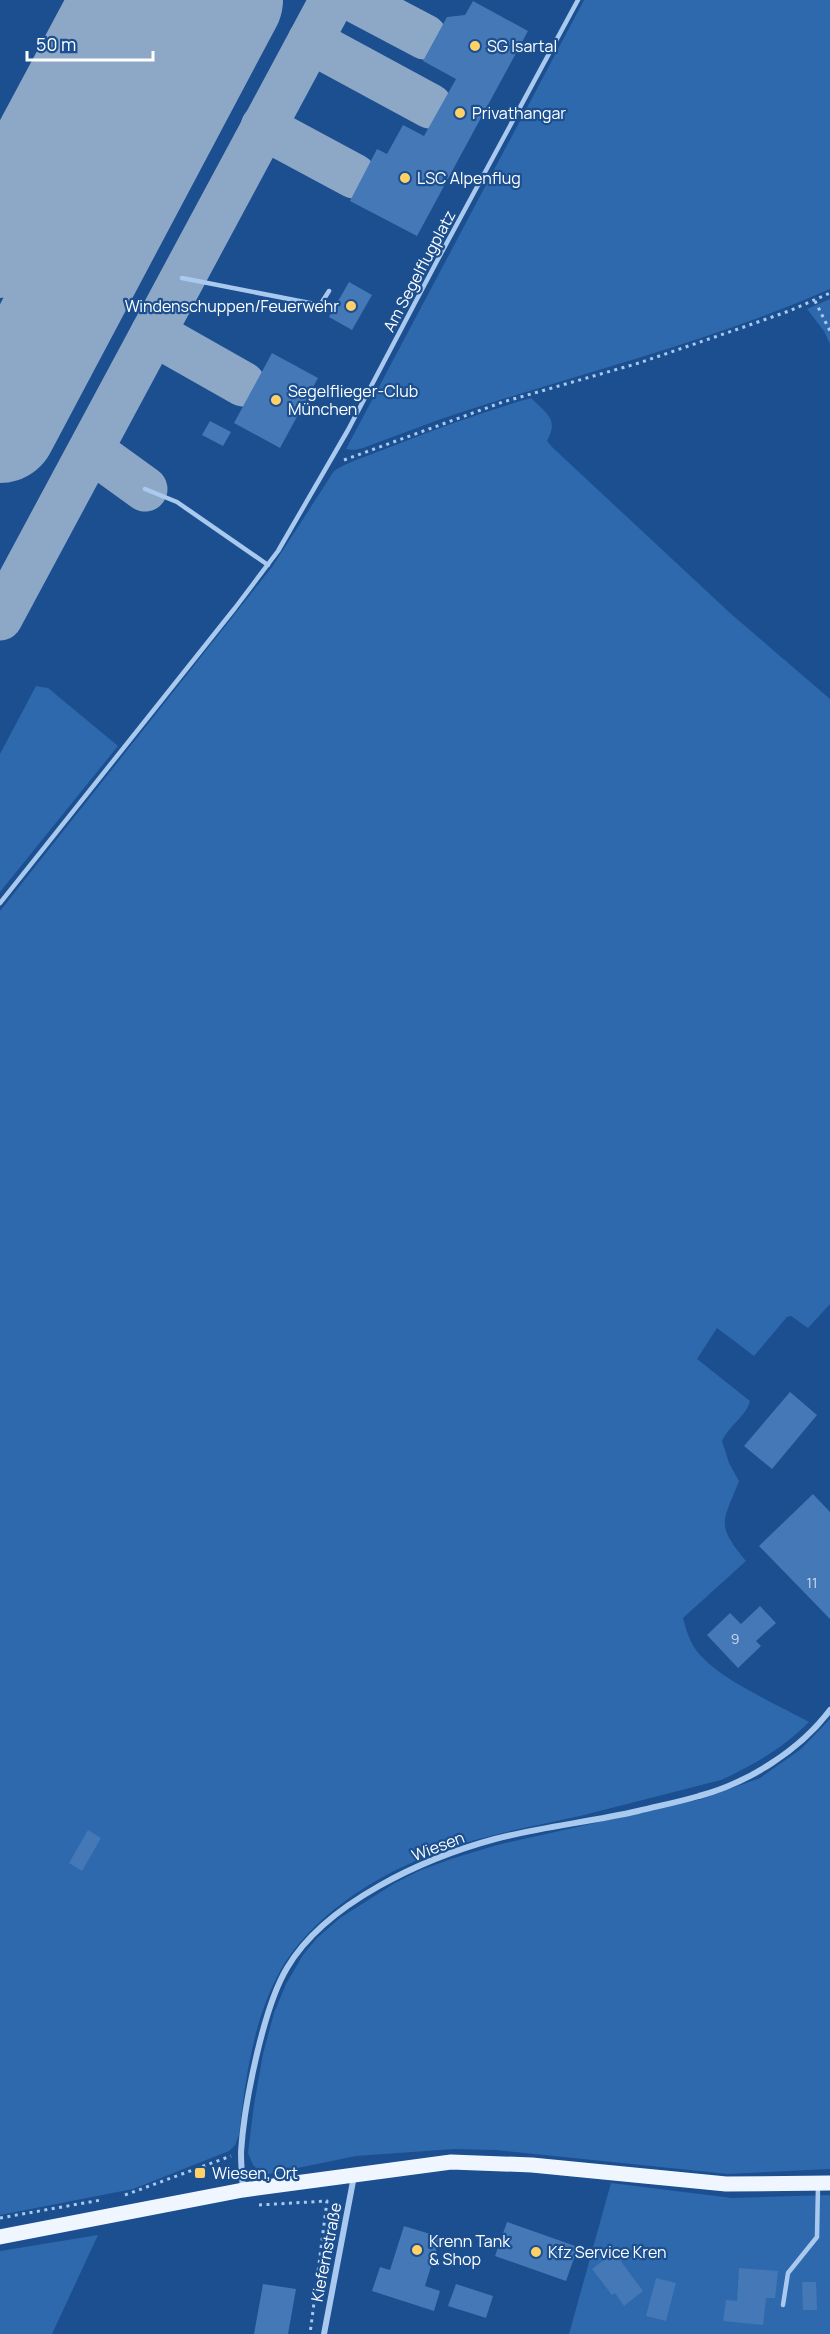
<svg xmlns="http://www.w3.org/2000/svg" width="830" height="2334" viewBox="0 0 830 2334" font-family="Manrope,sans-serif">
	<style>
		.green { fill: #2e69ad }
		.lines { fill: none; stroke-linecap: round; stroke-linejoin: round }
		.taxiway { stroke: #8da7c7; stroke-width: 45 }
		.runway { stroke: #8da7c7; stroke-width: 114 }
		.building { fill: #4478b7 }
		.path { stroke: #a9c9ee; stroke-width: 3; stroke-dasharray: 3 4.5; stroke-linecap: butt }
		.lane { stroke: #a9c9ee; stroke-width: 4.5 }
		.street { stroke: #a9c9ee; stroke-width: 6 }
		.primary { stroke: #f0f6ff; stroke-width: 15 }
		.poi-dot { fill: #ffd166; stroke: #1b4f8f; stroke-width: 2 }
		.labels { text-anchor: middle; dominant-baseline: central; stroke-width: 4.5; stroke-linejoin: round; paint-order: stroke }
		.number-label { font-size: 14px; fill: #d0dded }
		.poi-label { font-size: 16px; fill: #fff; stroke: #1b4f8f; text-anchor: start }
		.street-label { font-size: 16px; fill: #fff; stroke: #1b4f8f }
	</style>
	<rect width="100%" height="100%" fill="#1b4f8f"/>
	<g class="green">
		<path d="M584 0H830V289C711 341 585 372 462 412 428 423 396 436 363 448L354 450 346 449Z"/>
		<polygon points="830,299 830,344 824,331 807,309"/>
		<path d="M531 398C547 414 559 419 547 441L552 447 730 613 830 699V1304L808 1328 791 1316 787 1317 754 1356 717 1328 697 1359 750 1401C746 1416 729 1426 722 1441L729 1463 739 1481C722 1524 716 1524 746 1561L683 1618C687 1634 692 1648 704 1659 726 1682 780 1706 809 1722 782 1749 755 1764 721 1780 674 1792 627 1804 580 1816 530 1827 478 1836 430 1855 373 1877 309 1918 279 1973 253 2021 245 2081 239 2135L235 2145 229 2151 133 2189 0 2215V911L272 567 334 471C349 461 368 456 385 449 433 430 482 412 531 398Z"/>
		<polygon points="36,686 48,688 118,746 0,892 0,754"/>
		<polygon points="830,1719 830,2169 728,2174 496,2150 454,2149 356,2156 264,2175 253,2165 248,2153 254,2105 263,2054 274,2013 286,1984 303,1955 317,1938 340,1918 395,1883 421,1870 454,1858 497,1845 702,1799 760,1778 801,1749"/>
		<polygon points="611,2183 732,2198 830,2195 830,2334 569,2334"/>
		<polygon points="98,2235 52,2334 0,2334 0,2251"/>
	</g>
	<g class="lines">
		<g class="taxiway">
			<polyline points="355,0 425,37"/>
			<polyline points="310,41 430,106"/>
			<polyline points="263,127 354,176"/>
			<polyline points="153,333 243,384"/>
			<polyline points="91,450 145,489"/>
			<polyline points="0,618 332,0"/>
		</g>
		<g class="runway">
			<polyline points="0,241 129,0"/>
			<polyline points="0,426 226,0"/>
		</g>
	</g>
	<g class="building">
		<polygon points="473,1 528,31 417,236 350,201 377,149 387,154 403,125 424,136 456,79 423,61 447,17 465,15"/>
		<polygon points="349,282 372,295 352,330 329,317"/>
		<polygon points="272,353 318,378 280,448 234,423"/>
		<polygon points="210,421 231,432 223,446 202,435"/>
		<polygon points="790,1392 817,1415 772,1469 744,1446"/>
		<polygon points="813,1494 830,1512 830,1619 759,1546"/>
		<polygon points="760,1606 776,1623 756,1641 761,1646 738,1668 707,1635 730,1613 741,1624"/>
		<polygon points="88,1830 101,1838 82,1871 69,1863"/>
		<polygon points="507,2222 578,2247 566,2281 495,2256"/>
		<polygon points="404,2226 440,2237 425,2286 440,2291 434,2311 372,2291 380,2267 390,2270"/>
		<polygon points="614,2252 643,2291 624,2306 615,2293 612,2295 592,2269"/>
		<polygon points="739,2268 778,2271 775,2298 766,2298 763,2325 723,2321 726,2300 737,2301"/>
		<polygon points="656,2278 676,2283 666,2321 646,2316"/>
		<polygon points="802,2282 816,2282 817,2310 803,2310"/>
		<polygon points="263,2284 296,2289 288,2334 254,2334"/>
		<polygon points="456,2284 493,2296 486,2318 448,2306"/>
	</g>
	<g class="lines">
		<g class="path">
			<polyline points="815,301 830,331"/>
			<polyline points="344,460 503,402 639,363 741,328 789,311 830,293"/>
			<polyline points="125,2195 231,2156"/>
			<polyline points="259,2205 327,2201 310,2334"/>
			<polyline points="0,2218 101,2200"/>
		</g>
		<g class="lane">
			<polyline points="182,278 320,305 329,291"/>
			<polyline points="145,489 177,502 268,565"/>
			<polyline points="0,903 235,608 278,551 348,430 437,261 578,0"/>
			<polyline points="783,2305 788,2273 817,2237 818,2186"/>
		</g>
		<g class="street">
			<path d="M243 2189C242 2177 241 2164 241 2152 244 2105 263 2008 287 1968 325 1903 424 1858 495 1839 541 1827 590 1822 638 1811 658 1806 679 1802 699 1796 748 1783 800 1750 830 1710"/>
			<polyline points="324,2334 354,2176"/>
		</g>
		<polyline class="primary" points="0,2237 243,2190 451,2162 532,2165 726,2184 830,2183"/>
	</g>
	<g class="poi-dot">
		<circle cx="475" cy="46" r="6"/>
		<circle cx="460" cy="113" r="6"/>
		<circle cx="405" cy="178" r="6"/>
		<circle cx="351" cy="306" r="6"/>
		<circle cx="276" cy="400" r="6"/>
		<rect x="194" y="2167" width="12" height="12" rx="3"/>
		<circle cx="417" cy="2250" r="6"/>
		<circle cx="536" cy="2252" r="6"/>
	</g>
	<g class="labels">
		<g class="number-label">
			<text x="812" y="1582">11</text>
			<text x="735" y="1638">9</text>
		</g>
		<g class="poi-label">
			<text x="487" y="46">SG Isartal</text>
			<text x="472" y="113">Privathangar</text>
			<text x="417" y="178">LSC Alpenflug</text>
			<text x="339" y="306" text-anchor="end">Windenschuppen/Feuerwehr</text>
			<text x="288" y="391">Segelflieger-Club<tspan x="288" dy="18">München</tspan></text>
			<text x="212" y="2173">Wiesen, Ort</text>
			<text x="429" y="2241">Krenn Tank<tspan x="429" dy="18">&amp; Shop</tspan></text>
			<text x="548" y="2252">Kfz Service Kren</text>
		</g>
		<g class="street-label">
			<text transform="translate(419 271) rotate(-62)">Am Segelflugplatz</text>
			<text transform="translate(438 1846) rotate(-21)">Wiesen</text>
			<text transform="translate(326 2252) rotate(-79)">Kiefernstraße</text>
		</g>
	</g>
	<path d="M27 51v9h126v-9" fill="none" stroke="#ffffff" stroke-width="3"/>
	<text x="36" y="51" font-size="18" fill="#ffffff" stroke="#1b4f8f" stroke-width="4.5" paint-order="stroke">50 m</text>
</svg>
